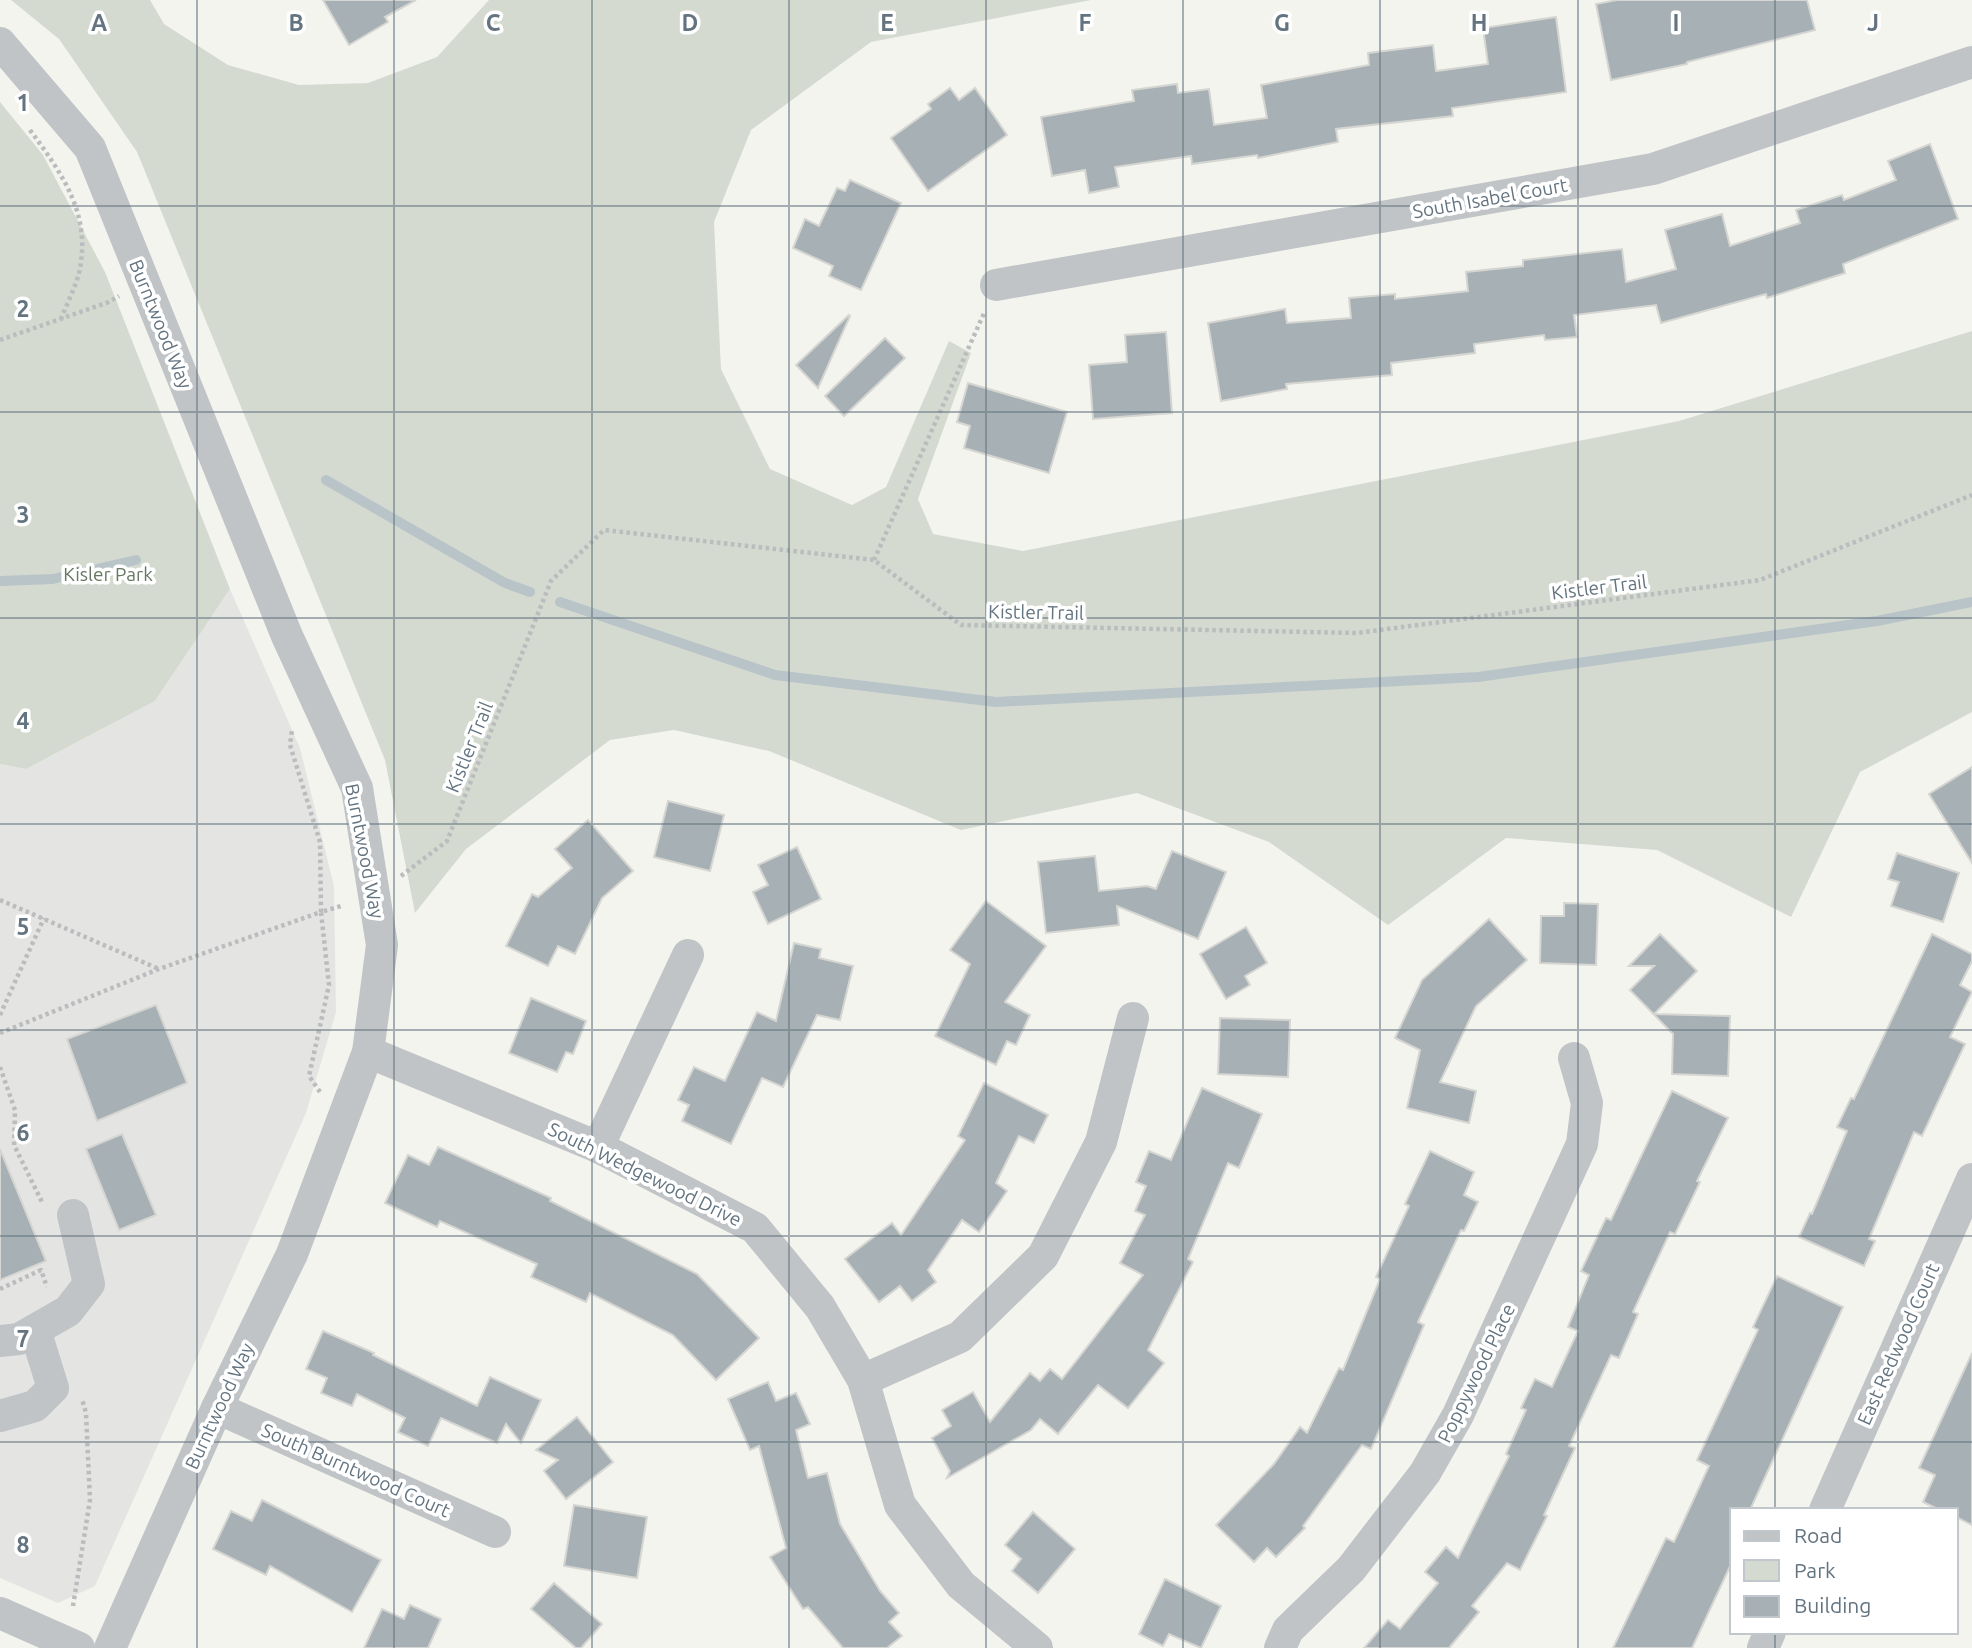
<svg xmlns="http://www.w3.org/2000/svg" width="1972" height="1648" viewBox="0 0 1972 1648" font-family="Ubuntu,sans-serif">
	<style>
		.built { fill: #e4e5e3 }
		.green { fill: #d5dad0 }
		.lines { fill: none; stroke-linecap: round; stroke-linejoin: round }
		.stream { stroke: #b9c4c9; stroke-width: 10 }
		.building { fill: #a7b0b4; stroke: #d5d5d2; stroke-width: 2 }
		.path { stroke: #babcbe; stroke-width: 4.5; stroke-dasharray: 3.5 3.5; stroke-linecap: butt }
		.minor { stroke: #c1c4c7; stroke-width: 32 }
		.grid { fill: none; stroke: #637480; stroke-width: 2; stroke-opacity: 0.55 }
		.labels { text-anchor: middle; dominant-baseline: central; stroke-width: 7; stroke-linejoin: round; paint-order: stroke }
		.street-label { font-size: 19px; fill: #637480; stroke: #fff }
		.park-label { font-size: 19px; fill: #677761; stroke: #fff }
		.grid-label { font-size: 23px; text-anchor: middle; font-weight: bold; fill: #637480; stroke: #fff; stroke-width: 7; stroke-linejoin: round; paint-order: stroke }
	</style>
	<rect width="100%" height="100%" fill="#f4f4ef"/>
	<polygon class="built" points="230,589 300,748 334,886 336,1012 306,1113 95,1586 58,1603 0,1578 0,764 26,769 155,701"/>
	<g class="green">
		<polygon points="11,0 150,0 164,24 228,65 299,85 368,83 437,57 489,0 1091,0 871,42 751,130 714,222 721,369 770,469 852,505 886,487 949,341 971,353 918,499 933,534 1023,551 1679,421 1972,331 1972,712 1860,772 1791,917 1657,850 1506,838 1388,925 1269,842 1137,793 961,830 769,751 674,730 610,740 466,849 415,913 385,760 137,152 59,39"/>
		<polygon points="0,102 43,155 105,272 230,589 155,701 26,769 0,764"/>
	</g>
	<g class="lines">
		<g class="stream">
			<polyline points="326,480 505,583 530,592"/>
			<polyline points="0,581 53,579 136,560"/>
			<polyline points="560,602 775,675 996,702 1478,677 1877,621 1972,602"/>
		</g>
	</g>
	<g class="building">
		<polygon points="323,0 416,0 385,17 388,22 349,45"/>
		<polygon points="1617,0 1807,0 1815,30 1687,62 1687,64 1611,80 1596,4"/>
		<polygon points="1556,17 1566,92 1452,108 1453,116 1336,129 1338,142 1258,158 1257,155 1192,164 1191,156 1115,167 1119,187 1089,193 1085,170 1052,176 1041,117 1134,101 1132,90 1177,84 1178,93 1209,89 1214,125 1267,118 1261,85 1369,65 1368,53 1433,45 1436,71 1488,64 1483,28"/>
		<polygon points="950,88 959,100 975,88 1007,135 928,191 891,138 931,109 928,104"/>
		<polygon points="1930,144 1958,219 1843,264 1845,273 1767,298 1766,294 1661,323 1656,305 1574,315 1577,337 1545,340 1544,335 1474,344 1475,353 1391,363 1392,375 1286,384 1287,389 1221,401 1208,323 1285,309 1287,323 1351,318 1349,298 1395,294 1395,299 1468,291 1466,272 1523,266 1523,260 1622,249 1626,282 1676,269 1665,230 1722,214 1730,246 1800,223 1796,210 1842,195 1844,200 1896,180 1888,161"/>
		<polygon points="850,180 901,203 861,290 829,276 833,266 793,248 805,219 819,226 837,188 845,191"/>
		<polygon points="849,315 850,316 818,388 796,365"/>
		<polygon points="1166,332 1172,413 1093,419 1089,365 1127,362 1125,335"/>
		<polygon points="885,338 905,358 844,416 825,396"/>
		<polygon points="968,383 1067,412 1049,473 964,448 970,426 957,422"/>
		<polygon points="1972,767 1972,863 1929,794"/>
		<polygon points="668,801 724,815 710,871 654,857"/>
		<polygon points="588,820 633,871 602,898 575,954 558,946 548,966 506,946 532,894 538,897 572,868 555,849"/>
		<polygon points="797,847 821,899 768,924 753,892 768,885 758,865"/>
		<polygon points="1172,851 1226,872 1198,939 1117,906 1119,925 1046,933 1038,862 1095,856 1099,891 1147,886 1156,889"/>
		<polygon points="1897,853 1959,873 1943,922 1891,906 1899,882 1888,879"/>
		<polygon points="986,901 1046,946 1005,1002 1030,1015 1016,1045 1007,1041 996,1065 935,1036 970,964 950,950"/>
		<polygon points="1564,903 1598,904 1596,965 1540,963 1541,916 1564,916"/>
		<polygon points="1489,919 1527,960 1476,1006 1440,1082 1476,1091 1469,1123 1407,1108 1420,1050 1395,1038 1422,980"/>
		<polygon points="1246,927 1267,963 1245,976 1250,985 1226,999 1200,954"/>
		<polygon points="1660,934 1697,971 1654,1014 1730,1016 1728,1076 1672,1074 1673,1034 1630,990 1654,966 1629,966"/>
		<polygon points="1932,934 1972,954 1972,961 1960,985 1972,992 1950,1037 1965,1044 1922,1136 1914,1132 1869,1239 1875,1241 1864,1266 1799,1237 1810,1213 1812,1214 1847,1131 1837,1127 1851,1098 1854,1099"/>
		<polygon points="794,943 821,949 819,958 853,966 840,1020 817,1015 783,1087 762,1078 731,1144 682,1121 689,1105 678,1100 694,1067 725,1081 757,1012 776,1021"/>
		<polygon points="531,998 586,1021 573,1054 566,1052 557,1072 509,1053"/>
		<polygon points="156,1005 187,1083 97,1121 67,1039"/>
		<polygon points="1220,1018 1290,1020 1288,1077 1218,1074"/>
		<polygon points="984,1083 1048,1115 1034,1143 1019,1136 996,1183 1007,1191 979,1232 962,1220 928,1270 936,1282 912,1301 900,1286 879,1302 845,1259 892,1223 901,1235 965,1140 958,1136"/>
		<polygon points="1202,1088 1262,1114 1239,1168 1228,1163 1188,1259 1193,1262 1148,1350 1164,1363 1128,1408 1098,1385 1058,1434 1040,1419 1031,1430 947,1478 950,1471 932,1438 951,1426 942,1410 973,1392 990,1422 1030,1373 1040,1381 1050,1369 1062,1379 1143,1275 1120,1263 1145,1215 1135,1211 1146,1186 1136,1182 1149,1151 1171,1160"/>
		<polygon points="1672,1091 1728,1118 1697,1181 1700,1182 1675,1234 1670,1232 1633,1312 1638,1314 1619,1358 1611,1355 1569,1446 1575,1448 1544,1515 1547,1516 1520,1570 1507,1563 1472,1606 1479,1612 1449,1648 1364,1648 1388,1620 1400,1629 1438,1583 1425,1572 1446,1547 1458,1558 1509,1456 1506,1454 1526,1410 1521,1408 1535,1379 1552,1387 1578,1331 1568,1327 1589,1275 1581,1271 1606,1218 1611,1220"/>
		<polygon points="122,1134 156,1215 119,1230 86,1149"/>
		<polygon points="438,1147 551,1198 550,1201 697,1274 759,1338 716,1380 673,1335 590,1293 586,1302 531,1277 537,1264 440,1221 437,1227 385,1203 408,1155 429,1165"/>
		<polygon points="0,1149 46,1261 0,1280"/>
		<polygon points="1430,1151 1474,1172 1464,1195 1478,1202 1464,1231 1461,1230 1418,1322 1424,1325 1371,1449 1362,1445 1303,1526 1305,1528 1276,1557 1267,1548 1254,1562 1216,1525 1274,1464 1300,1427 1307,1433 1339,1368 1343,1370 1380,1279 1376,1277 1409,1206 1405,1204"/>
		<polygon points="1777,1276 1843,1307 1750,1510 1732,1510 1732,1562 1692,1648 1613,1648 1666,1538 1674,1542 1709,1466 1697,1460 1758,1330 1753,1327"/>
		<polygon points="323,1331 374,1353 373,1355 477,1406 490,1377 541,1400 521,1443 506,1424 497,1443 441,1418 428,1446 398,1432 405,1418 357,1394 352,1406 321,1393 327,1378 306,1369"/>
		<polygon points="1972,1353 1972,1525 1956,1517 1956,1510 1940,1510 1923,1502 1935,1475 1919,1468"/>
		<polygon points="768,1382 776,1401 796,1393 810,1424 796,1430 808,1478 827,1473 840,1524 880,1591 899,1613 889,1622 902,1636 887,1648 843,1648 808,1607 803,1609 770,1557 786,1548 759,1446 750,1450 728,1399"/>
		<polygon points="577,1417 613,1462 566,1499 544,1471 558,1460 536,1450"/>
		<polygon points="262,1500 381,1560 352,1612 270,1566 266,1575 213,1549 231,1511 252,1521"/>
		<polygon points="574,1505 647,1517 637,1578 564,1566"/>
		<polygon points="1033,1512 1075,1549 1038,1593 1012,1571 1021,1559 1005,1545"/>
		<polygon points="1165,1579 1221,1606 1201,1648 1169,1634 1163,1646 1139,1634"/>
		<polygon points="554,1583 602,1624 581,1648 576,1648 531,1609"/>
		<polygon points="410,1605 441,1619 428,1648 364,1648 382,1609 404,1619"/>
	</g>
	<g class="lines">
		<g class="path">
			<path d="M30 130C63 175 92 215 79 273 75 288 67 304 61 319"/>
			<polyline points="0,340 109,302 119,296"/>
			<polyline points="874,560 985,311"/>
			<polyline points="401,876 447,841 551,581 604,530 874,560 961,625 1357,633 1760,580 1972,495"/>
			<polyline points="0,900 159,969"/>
			<polyline points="0,1015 44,918"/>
			<polyline points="0,1033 159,969 321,912 320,842 290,745 292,730"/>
			<polyline points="0,1067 15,1110 14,1145 42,1202"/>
			<polyline points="320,1092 309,1076 329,985 321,912 344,905"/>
			<polyline points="0,1289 41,1270 47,1287"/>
			<polyline points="73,1606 90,1500 86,1413 82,1399"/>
		</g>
		<g class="minor">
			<polyline points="0,43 90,148 287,636 357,788 382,945 368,1052 292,1254 217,1408 110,1648"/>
			<polyline points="996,285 1653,169 1972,62"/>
			<polyline points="368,1052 598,1147 755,1228 820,1307 863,1380 900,1505 961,1585 1037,1648"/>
			<polyline points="598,1147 688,955"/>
			<polyline points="0,1341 19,1339 68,1311 89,1284 73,1215"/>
			<polyline points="863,1380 960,1337 1043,1256 1101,1142 1133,1018"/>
			<polyline points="217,1408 495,1532"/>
			<polyline points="0,1416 35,1406 53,1388 35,1330"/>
			<polyline points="1825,1510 1972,1179"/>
			<polyline points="0,1613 79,1648"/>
			<polyline points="1280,1648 1288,1630 1351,1569 1425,1473 1458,1415 1582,1144 1587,1103 1574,1058"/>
			<polyline points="1763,1648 1770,1632"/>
		</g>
	</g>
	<path class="grid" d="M197 0V1648M394 0V1648M592 0V1648M789 0V1648M986 0V1648M1183 0V1648M1380 0V1648M1578 0V1648M1775 0V1510M0 206H1972M0 412H1972M0 618H1972M0 824H1972M0 1030H1972M0 1236H1972M0 1442H1972M1775 1632V1648"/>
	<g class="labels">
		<g class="street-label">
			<text transform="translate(1490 198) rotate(-10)">South Isabel Court</text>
			<text transform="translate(161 324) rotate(68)">Burntwood Way</text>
			<text transform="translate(1599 587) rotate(-7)">Kistler Trail</text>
			<text transform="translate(1036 612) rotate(1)">Kistler Trail</text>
			<text transform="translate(469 747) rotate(-68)">Kistler Trail</text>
			<text transform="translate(365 851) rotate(79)">Burntwood Way</text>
			<text transform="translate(645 1174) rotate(26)">South Wedgewood Drive</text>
			<text transform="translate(1898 1344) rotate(-66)">East Redwood Court</text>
			<text transform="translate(1476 1373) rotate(-64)">Poppywood Place</text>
			<text transform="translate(219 1406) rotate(-65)">Burntwood Way</text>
			<text transform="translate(356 1470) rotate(24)">South Burntwood Court</text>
		</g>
		<g class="park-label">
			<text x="108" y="574">Kisler Park</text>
		</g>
	</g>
	<g class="grid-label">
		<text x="99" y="31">A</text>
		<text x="296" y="31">B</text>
		<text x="493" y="31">C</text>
		<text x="690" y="31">D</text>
		<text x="887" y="31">E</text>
		<text x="1085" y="31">F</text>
		<text x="1282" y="31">G</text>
		<text x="1479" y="31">H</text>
		<text x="1676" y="31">I</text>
		<text x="1873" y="31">J</text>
		<text x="23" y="111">1</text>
		<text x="23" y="317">2</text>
		<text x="23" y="523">3</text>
		<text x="23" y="729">4</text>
		<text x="23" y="935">5</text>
		<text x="23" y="1141">6</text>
		<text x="23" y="1347">7</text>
		<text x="23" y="1553">8</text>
	</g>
	<rect x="1730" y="1508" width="228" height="126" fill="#ffffff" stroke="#c1c7cc" stroke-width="2"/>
	<rect x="1744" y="1531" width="35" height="10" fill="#c1c4c7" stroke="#c1c7cc" stroke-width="2"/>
	<text x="1794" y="1543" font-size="21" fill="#637480">Road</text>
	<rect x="1744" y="1560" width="35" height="21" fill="#d5dad0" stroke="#c1c7cc" stroke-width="2"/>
	<text x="1794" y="1578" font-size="21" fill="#637480">Park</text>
	<rect x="1744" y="1596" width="35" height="21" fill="#a7b0b4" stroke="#c1c7cc" stroke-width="2"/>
	<text x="1794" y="1613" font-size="21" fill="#637480">Building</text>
</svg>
